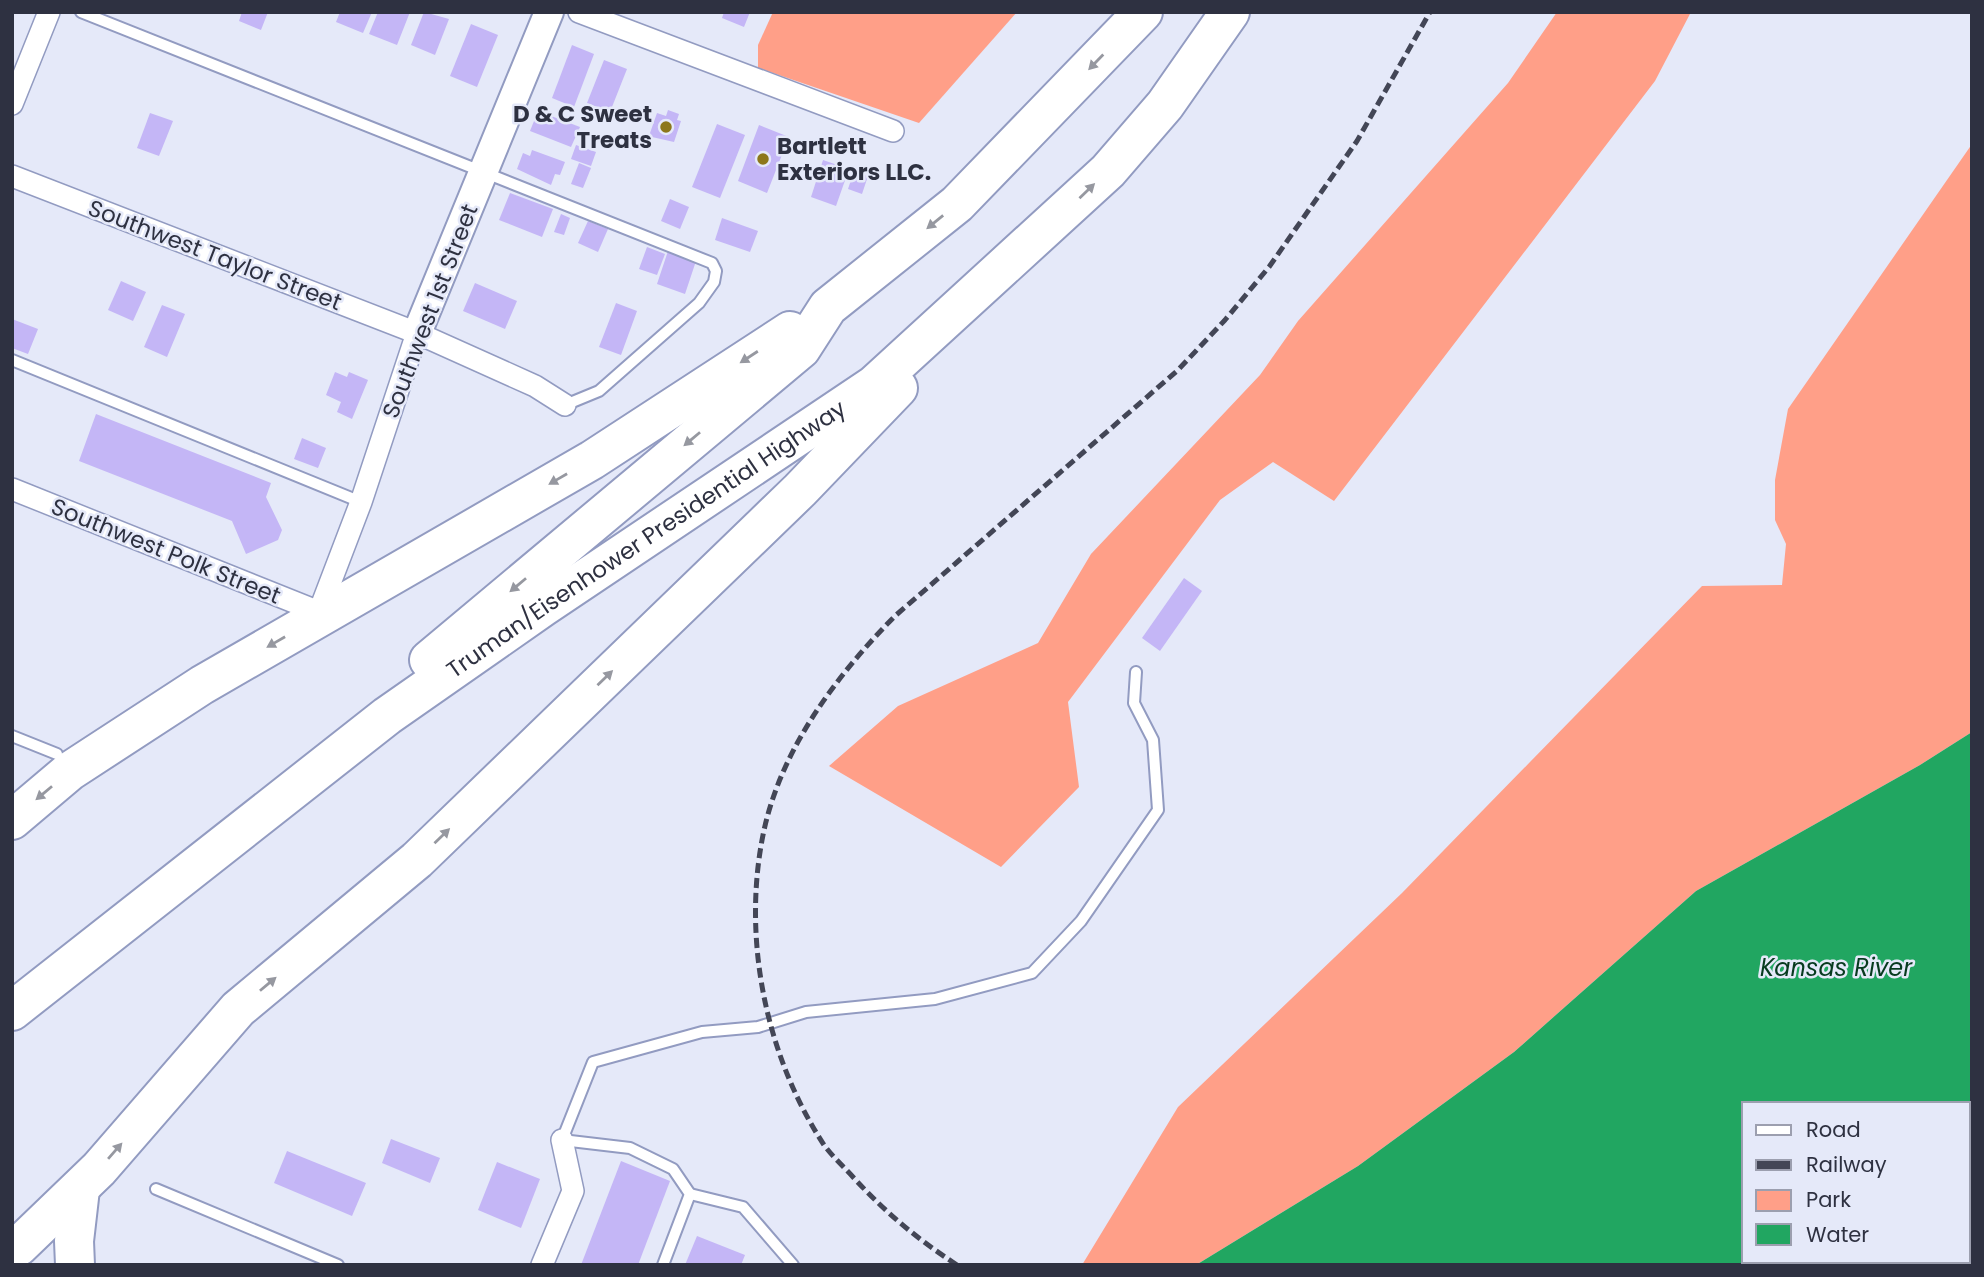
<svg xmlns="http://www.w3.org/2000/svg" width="1984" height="1277" viewBox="0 0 1984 1277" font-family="Poppins,sans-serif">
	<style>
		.green { fill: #ff9f88 }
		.water { fill: #21a661; fill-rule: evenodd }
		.building { fill: #c4b6f6 }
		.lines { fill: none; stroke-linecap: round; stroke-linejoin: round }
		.service-casing { stroke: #929bc1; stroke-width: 14 }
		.minor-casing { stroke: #929bc1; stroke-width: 24 }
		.tertiary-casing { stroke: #929bc1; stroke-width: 32 }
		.motorway-casing { stroke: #929bc1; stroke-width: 42 }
		.service { stroke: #fff; stroke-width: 10 }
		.minor { stroke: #fff; stroke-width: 21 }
		.tertiary { stroke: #fff; stroke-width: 28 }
		.motorway { stroke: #fff; stroke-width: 38 }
		.rail { stroke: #434656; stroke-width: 5; stroke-dasharray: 10 5; stroke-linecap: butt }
		.oneway { fill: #9698a0 }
		.poi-dot { fill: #8d771b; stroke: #e5e9f9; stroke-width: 2.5 }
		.labels { text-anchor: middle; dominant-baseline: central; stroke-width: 5; stroke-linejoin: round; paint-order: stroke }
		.poi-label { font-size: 23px; font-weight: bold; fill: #2e3141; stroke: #e5e9f9; text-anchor: end }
		.street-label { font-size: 23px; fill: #2e3141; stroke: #e5e9f9 }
		.water-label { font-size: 24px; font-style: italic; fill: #073b1f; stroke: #e5e9f9 }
	</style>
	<rect width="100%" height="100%" fill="#e5e9f9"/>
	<g class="green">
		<polygon points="773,12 1017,12 919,123 758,68 758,45"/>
		<polygon points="1557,12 1691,12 1655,81 1334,501 1273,462 1220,500 1068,702 1079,787 1001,867 829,766 898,706 1038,643 1091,554 1260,375 1298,321 1508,83"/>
		<polygon points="1972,144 1972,732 1920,765 1696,891 1514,1052 1358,1166 1196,1265 1082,1265 1178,1107 1402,893 1702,586 1782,585 1786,544 1775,520 1775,480 1788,409"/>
	</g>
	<path class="water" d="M1972 732V1261L1968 1265H1196L1358 1166 1514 1052 1696 891 1920 765ZM1744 1104H1968V1261H1744Z"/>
	<g class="building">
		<polygon points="242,12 268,12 261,30 239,21"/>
		<polygon points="340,12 372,12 363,33 336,22"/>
		<polygon points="378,12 410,12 397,45 369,34"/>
		<polygon points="424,12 449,19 435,55 411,45"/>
		<polygon points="724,12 750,12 744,27 722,18"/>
		<polygon points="471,24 498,35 477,87 450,76"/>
		<polygon points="572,45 594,54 574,107 552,98"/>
		<polygon points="604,60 627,69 610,112 587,103"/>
		<polygon points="668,110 679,114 677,120 681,121 674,142 652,137 650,133 657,113 666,116"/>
		<polygon points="538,111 580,127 571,147 530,131"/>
		<polygon points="150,113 173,121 159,156 137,148"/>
		<polygon points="717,124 745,135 720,198 692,187"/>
		<polygon points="759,125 789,137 767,193 738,181"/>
		<polygon points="576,145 596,152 591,166 571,159"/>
		<polygon points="532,150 565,162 560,175 555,174 551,185 517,169 523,153 530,156"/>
		<polygon points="823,160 849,169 836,206 811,197"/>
		<polygon points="579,163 591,168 583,188 571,184"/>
		<polygon points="854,171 868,176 862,194 848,189"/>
		<polygon points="510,193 553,209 542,237 499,220"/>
		<polygon points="670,199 689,207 680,229 661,221"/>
		<polygon points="561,214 570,218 564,235 554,232"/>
		<polygon points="722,218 758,231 750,252 715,240"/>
		<polygon points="588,221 608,229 598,252 578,243"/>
		<polygon points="647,247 665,254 657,275 639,269"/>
		<polygon points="668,251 696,261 685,294 657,284"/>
		<polygon points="121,281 146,292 133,321 108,310"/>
		<polygon points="475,283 517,301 505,329 463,311"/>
		<polygon points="616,303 637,311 621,355 599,347"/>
		<polygon points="162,305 185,314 167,357 144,347"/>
		<polygon points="12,319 38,329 28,354 12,348"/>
		<polygon points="335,372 347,377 349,372 368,380 352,419 337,412 341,402 326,395"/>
		<polygon points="96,414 271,483 266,497 282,530 278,540 246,554 232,521 79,461"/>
		<polygon points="302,438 326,448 318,468 294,459"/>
		<polygon points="1184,578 1202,591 1160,651 1142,638"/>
		<polygon points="391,1139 440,1158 430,1183 382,1163"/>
		<polygon points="287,1151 366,1183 352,1216 274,1183"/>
		<polygon points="621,1161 670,1181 638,1265 581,1265"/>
		<polygon points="497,1162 540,1179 521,1228 478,1210"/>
		<polygon points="697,1236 745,1255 741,1265 685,1265"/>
	</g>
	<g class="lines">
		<defs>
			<g id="service">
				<polyline points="81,12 712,263 716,271 714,282 699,303 599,391 565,405"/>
				<polyline points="12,360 361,502"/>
				<polyline points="12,736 57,754"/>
				<polyline points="156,1189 338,1265"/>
				<polyline points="690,1194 743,1207 793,1265"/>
				<polyline points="663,1265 690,1194 673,1169 630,1148 562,1140 593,1062 702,1032 758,1027 806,1012 935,999 1032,973 1081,921 1158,810 1153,740 1134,703 1136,672"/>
			</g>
			<g id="minor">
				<polyline points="579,12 893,131"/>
				<polyline points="12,104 49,12"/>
				<polyline points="12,176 417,333 535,386 565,405"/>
				<polyline points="12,489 319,612 361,502 417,333"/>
				<polyline points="542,1265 573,1191 562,1140"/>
			</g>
			<polyline id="tertiary" points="417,333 549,12"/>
			<g id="motorway">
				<polyline points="429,660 801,349 828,307 957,204 1143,12"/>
				<polyline points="12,820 70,771 202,685 592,460 790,331"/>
				<path id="s1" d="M12 1011 387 716 543 607 874 385 1108 171 1165 105 1230 12"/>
				<polyline points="12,1247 19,1246 99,1169 238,1009 417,860 800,490 898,388"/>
				<polyline points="75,1265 74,1241 80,1189"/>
			</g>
		</defs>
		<use href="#service" class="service-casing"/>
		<use href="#minor" class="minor-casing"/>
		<use href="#tertiary" class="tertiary-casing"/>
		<use href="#motorway" class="motorway-casing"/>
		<use href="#service" class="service"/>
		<use href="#minor" class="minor"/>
		<use href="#tertiary" class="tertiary"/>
		<use href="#motorway" class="motorway"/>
		<path class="rail" d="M957 1265C916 1238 886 1213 853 1177 843 1166 832 1156 824 1145 766 1056 742 940 763 835 780 750 836 676 895 616L1178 370 1225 320 1269 267 1357 141 1430 12"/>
	</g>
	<defs><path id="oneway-solid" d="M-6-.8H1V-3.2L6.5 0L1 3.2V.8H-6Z" transform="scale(1.75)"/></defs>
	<g class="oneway">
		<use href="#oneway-solid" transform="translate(1096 62) rotate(134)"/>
		<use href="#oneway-solid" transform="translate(1087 191) rotate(-44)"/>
		<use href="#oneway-solid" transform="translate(935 222) rotate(141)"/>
		<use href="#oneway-solid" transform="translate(749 357) rotate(147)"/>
		<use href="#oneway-solid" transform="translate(692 439) rotate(140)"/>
		<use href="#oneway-solid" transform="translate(558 479) rotate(150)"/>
		<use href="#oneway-solid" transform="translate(518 585) rotate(140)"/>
		<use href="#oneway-solid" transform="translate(276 642) rotate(150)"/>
		<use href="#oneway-solid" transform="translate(605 678) rotate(-44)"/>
		<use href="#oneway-solid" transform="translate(44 793) rotate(140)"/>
		<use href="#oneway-solid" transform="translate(442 836) rotate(-44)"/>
		<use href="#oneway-solid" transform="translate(268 984) rotate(-40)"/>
		<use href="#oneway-solid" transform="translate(115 1151) rotate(-49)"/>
	</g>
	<g class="poi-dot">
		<circle cx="666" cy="127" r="7"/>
		<circle cx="763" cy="159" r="7"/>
	</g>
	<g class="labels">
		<g class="poi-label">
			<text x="652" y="114">D &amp; C Sweet<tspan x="652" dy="26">Treats</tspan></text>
			<text x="777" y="146" text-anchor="start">Bartlett<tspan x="777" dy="26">Exteriors LLC.</tspan></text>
		</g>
		<g class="street-label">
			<text transform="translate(215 255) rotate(21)">Southwest Taylor Street</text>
			<text transform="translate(430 311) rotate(-69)">Southwest 1st Street</text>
			<text stroke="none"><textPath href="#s1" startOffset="791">Truman/Eisenhower Presidential Highway</textPath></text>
			<text transform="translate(166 551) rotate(22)">Southwest Polk Street</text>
		</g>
		<g class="water-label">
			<text x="1836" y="967">Kansas River</text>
		</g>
	</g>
	<rect width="1984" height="1277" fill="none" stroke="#2e3141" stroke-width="28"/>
	<rect x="1742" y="1102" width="228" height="161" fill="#e5e9f9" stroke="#9c9faf" stroke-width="2"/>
	<rect x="1756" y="1125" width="35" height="10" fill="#ffffff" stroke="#9c9faf" stroke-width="2"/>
	<text x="1806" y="1137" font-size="21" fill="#2e3141">Road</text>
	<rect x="1756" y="1160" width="35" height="10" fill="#434656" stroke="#9c9faf" stroke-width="2"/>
	<text x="1806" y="1172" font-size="21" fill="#2e3141">Railway</text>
	<rect x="1756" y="1190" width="35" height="21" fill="#ff9f88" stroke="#9c9faf" stroke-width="2"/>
	<text x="1806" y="1207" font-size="21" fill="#2e3141">Park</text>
	<rect x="1756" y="1224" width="35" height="21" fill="#21a661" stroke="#9c9faf" stroke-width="2"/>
	<text x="1806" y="1242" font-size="21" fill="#2e3141">Water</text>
</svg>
